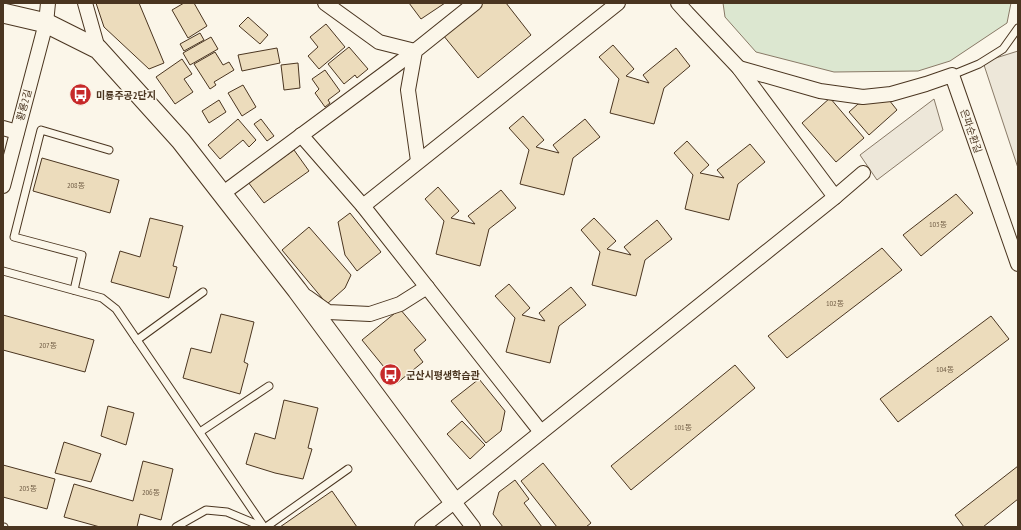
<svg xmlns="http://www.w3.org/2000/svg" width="1021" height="530" viewBox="0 0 1021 530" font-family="'PT Sans Narrow','Noto Sans KR',sans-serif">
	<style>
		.green { fill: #dce7d0; stroke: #887966 }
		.parking { fill: #ede7d9; stroke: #887966 }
		.building { fill: #ecdcbc; stroke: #4a3520 }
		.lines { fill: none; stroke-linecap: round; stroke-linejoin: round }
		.lane-casing { stroke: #4a3520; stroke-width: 9 }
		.street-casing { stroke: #4a3520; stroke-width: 16 }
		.secondary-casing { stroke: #4a3520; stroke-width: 21 }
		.lane { stroke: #fbf6e9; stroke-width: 7 }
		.street { stroke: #fbf6e9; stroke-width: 14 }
		.secondary { stroke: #fbf6e9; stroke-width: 19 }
		.labels { text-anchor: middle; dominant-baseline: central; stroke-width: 3; stroke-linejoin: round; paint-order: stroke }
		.number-label { font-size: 8px; fill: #725f47 }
		.poi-label { font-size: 10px; font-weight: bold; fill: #4a3520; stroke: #fbf6e9; text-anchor: start }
		.street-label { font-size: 10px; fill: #4a3520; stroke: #fbf6e9 }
	</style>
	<rect width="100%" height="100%" fill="#fbf6e9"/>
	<polygon class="green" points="723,3 1011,3 1007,23 950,61 918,71 834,72 756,52 725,17"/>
	<g class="parking">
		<polygon points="1018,51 1018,168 983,62"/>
		<polygon points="934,99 943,130 877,180 860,155"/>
	</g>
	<g class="building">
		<polygon points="96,3 139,3 164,63 149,69 104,27"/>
		<polygon points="184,3 194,3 207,26 188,38 172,10"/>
		<polygon points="409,3 445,3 421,19"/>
		<polygon points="483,3 506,3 531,35 478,78 443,35"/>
		<polygon points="248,17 268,35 260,44 239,26"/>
		<polygon points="326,24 345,47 319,69 308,56 318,47 310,37"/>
		<polygon points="200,33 204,40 184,51 180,44"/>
		<polygon points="211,37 218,49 190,65 183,53"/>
		<polygon points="613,45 634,69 626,76 649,83 643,75 676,48 690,66 664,88 654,124 610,113 619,79 599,57"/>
		<polygon points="349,47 368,69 357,78 355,75 344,84 328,64"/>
		<polygon points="277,48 280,63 242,71 238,55"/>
		<polygon points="215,52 223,65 229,62 234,70 214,82 216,85 210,89 194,64"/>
		<polygon points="182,59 192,74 184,79 193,92 175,104 156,77"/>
		<polygon points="298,63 300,88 284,90 281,65"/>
		<polygon points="325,70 340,91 328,100 330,103 325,107 315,93 319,89 312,79"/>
		<polygon points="243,85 256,107 242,116 228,93"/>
		<polygon points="830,98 864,138 836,162 802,123"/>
		<polygon points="219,100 226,112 209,123 202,111"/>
		<polygon points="889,100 897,110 869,135 849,112 858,104"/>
		<polygon points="523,116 544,140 536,147 559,153 553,145 585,119 600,137 573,158 564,195 520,184 529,150 509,128"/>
		<polygon points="238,119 256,140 249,147 243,140 220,159 208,145"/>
		<polygon points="261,119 274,136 267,141 254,124"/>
		<polygon points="687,141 709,165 700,173 724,178 717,170 750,144 765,162 738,184 729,220 685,209 693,175 674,153"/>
		<polygon points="294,150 309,171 264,203 248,182"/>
		<polygon points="42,158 119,180 110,213 33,191"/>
		<polygon points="438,187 459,211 451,218 475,224 468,216 501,190 516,208 489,229 480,266 436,254 444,221 425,199"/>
		<polygon points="956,194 973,213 921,256 903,235"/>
		<polygon points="350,213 381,252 357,271 345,255 338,222"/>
		<polygon points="150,218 183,226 173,266 177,267 169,298 111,282 120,251 140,257"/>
		<polygon points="594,218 616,241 607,249 631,255 624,247 657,220 672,239 645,260 636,296 592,285 600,252 581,230"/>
		<polygon points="309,227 351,275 345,288 327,304 282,250"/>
		<polygon points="882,248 902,270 787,358 768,336"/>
		<polygon points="509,284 530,308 522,315 545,321 539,313 571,287 586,305 559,326 550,363 506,352 515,318 495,296"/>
		<polygon points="400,309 426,340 414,350 423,362 397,383 362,340"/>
		<polygon points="221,314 254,322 244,362 248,364 240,394 183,378 191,348 211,353"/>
		<polygon points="3,315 94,340 85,372 3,350"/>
		<polygon points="991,316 1009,339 898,422 880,399"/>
		<polygon points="735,365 755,388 631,490 611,466"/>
		<polygon points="479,379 505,411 501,431 486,443 451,401"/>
		<polygon points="284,400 318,408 308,448 312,449 303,479 275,473 246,464 255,433 275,439"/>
		<polygon points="108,406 134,413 126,445 101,436"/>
		<polygon points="462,421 485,445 470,459 447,434"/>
		<polygon points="64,442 101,454 91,482 55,473"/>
		<polygon points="143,461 173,469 161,520 140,514 137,527 100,527 64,517 74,484 133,501"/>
		<polygon points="543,463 591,523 586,527 557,527 521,481"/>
		<polygon points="3,465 55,479 47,509 3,497"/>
		<polygon points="1018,466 1018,499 983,527 964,527 955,515"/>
		<polygon points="515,480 529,499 524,503 542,527 503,527 493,514 499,492"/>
		<polygon points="332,491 357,527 280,527"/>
	</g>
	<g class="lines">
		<defs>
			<g id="lane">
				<polyline points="952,75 979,64 1003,49 1018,28"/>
				<polyline points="3,271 102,298 116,309 264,527"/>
				<polyline points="74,290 82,255 14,237 41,130 109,150"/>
				<polyline points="137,340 203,292"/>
				<polyline points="200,432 269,386"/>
				<polyline points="3,527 4,527"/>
				<polyline points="176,527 206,510 227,512 263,527"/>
				<polyline points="266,527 348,469"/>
			</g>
			<g id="street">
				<polyline points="85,3 98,49"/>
				<polyline points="325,3 379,42 415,51"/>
				<polyline points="678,3 687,13 739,68 835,197"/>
				<polyline points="739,68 820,91 863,97 891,94 926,84 952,75 1018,264"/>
				<polyline points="3,128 17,132"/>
				<polyline points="301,135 363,206"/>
				<polyline points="418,161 408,90 415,51 475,3"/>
				<polyline points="3,186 46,23 48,3"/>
				<polyline points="222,194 415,51"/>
				<polyline points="307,297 328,312 370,314 400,304 427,287"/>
				<polyline points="541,432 363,206 618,3"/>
				<polyline points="454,502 473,527"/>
				<polyline points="422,527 454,502 835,197 863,173"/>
			</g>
			<polyline id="secondary" points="3,13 46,23 98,49 181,141 297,290 454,502"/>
		</defs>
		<use href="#lane" class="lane-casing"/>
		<use href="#street" class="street-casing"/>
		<use href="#secondary" class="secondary-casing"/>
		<use href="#lane" class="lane"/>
		<use href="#street" class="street"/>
		<use href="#secondary" class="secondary"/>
	</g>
	<defs>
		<symbol id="bus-disc" viewBox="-11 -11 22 22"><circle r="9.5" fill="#c62828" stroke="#fbf6e9"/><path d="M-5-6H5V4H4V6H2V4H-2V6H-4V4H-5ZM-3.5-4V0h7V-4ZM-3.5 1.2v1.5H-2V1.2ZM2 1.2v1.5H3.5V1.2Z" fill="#fff"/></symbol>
	</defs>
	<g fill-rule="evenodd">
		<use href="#bus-disc" x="68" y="82" width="25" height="25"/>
		<use href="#bus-disc" x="378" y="362" width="25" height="25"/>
	</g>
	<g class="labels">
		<g class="number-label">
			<text x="76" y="185">208동</text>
			<text x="938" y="224">103동</text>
			<text x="835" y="303">102동</text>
			<text x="48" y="345">207동</text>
			<text x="945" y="369">104동</text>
			<text x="683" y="427">101동</text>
			<text x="28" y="488">205동</text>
			<text x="151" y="492">206동</text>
		</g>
		<g class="poi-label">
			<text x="96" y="95">미룡주공2단지</text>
			<text x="406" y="375">군산시평생학습관</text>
		</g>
		<g class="street-label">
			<text transform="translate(24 105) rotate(-75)">황룡2길</text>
			<text transform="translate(971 131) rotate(71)">은파순환길</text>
		</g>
	</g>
	<rect width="1021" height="530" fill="none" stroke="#4a3520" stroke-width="8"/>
</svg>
